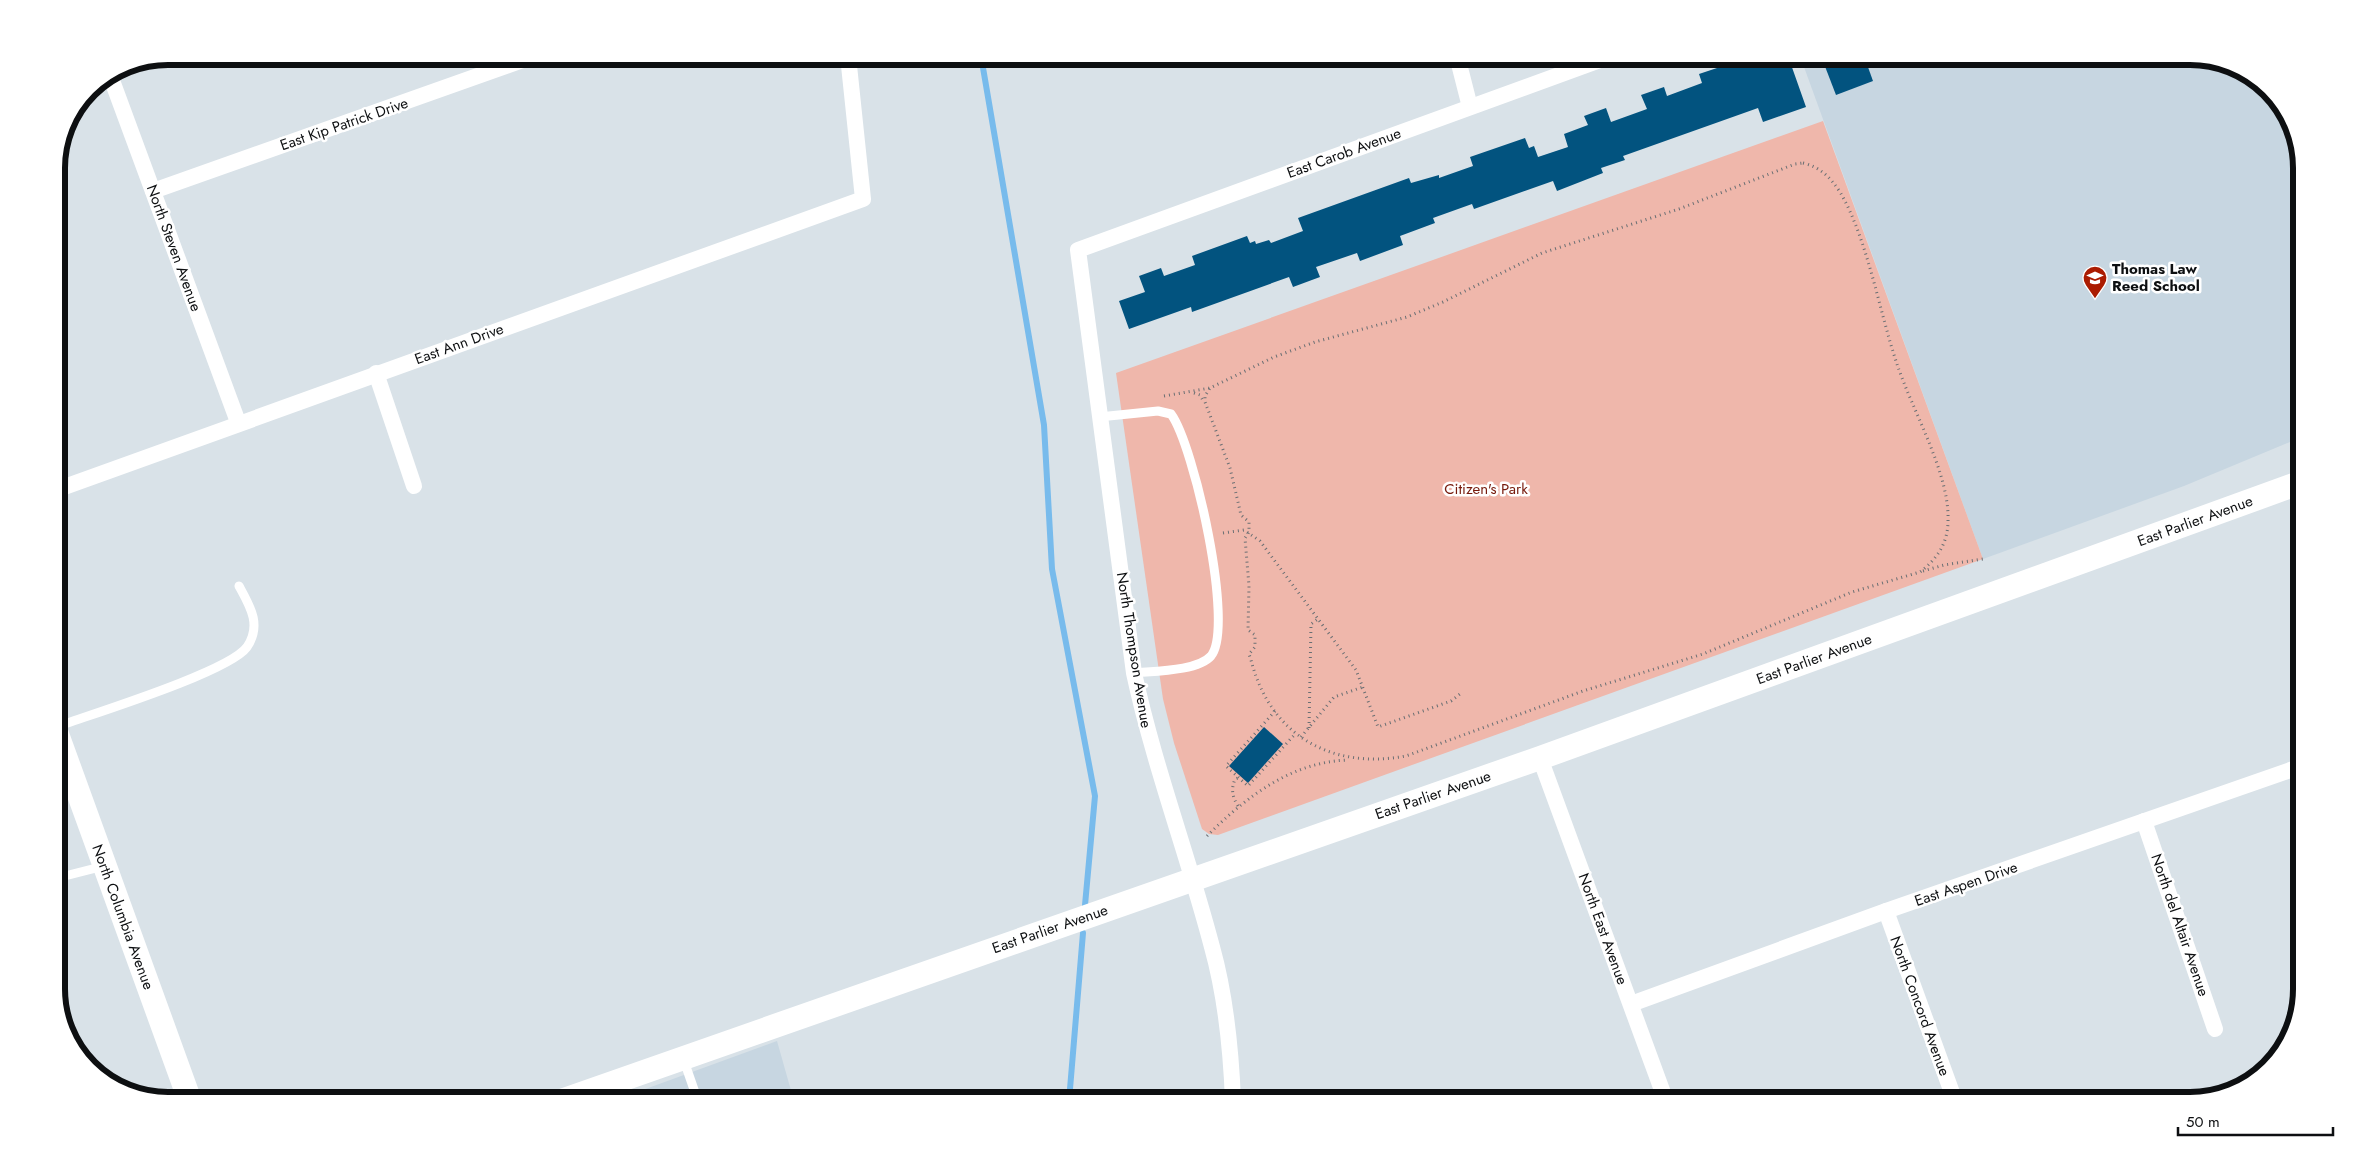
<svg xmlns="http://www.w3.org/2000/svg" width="2358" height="1157" viewBox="0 0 2358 1157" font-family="Jost,sans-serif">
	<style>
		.built { fill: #c7d6e1 }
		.green { fill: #efb7ab }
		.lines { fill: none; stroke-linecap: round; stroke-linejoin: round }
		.stream { stroke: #78bbec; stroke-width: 6 }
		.building { fill: #02537f }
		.path { stroke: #6a6f73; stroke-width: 3; stroke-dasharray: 1 4; stroke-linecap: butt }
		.lane { stroke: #fff; stroke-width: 9 }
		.street { stroke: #fff; stroke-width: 16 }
		.secondary { stroke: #fff; stroke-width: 24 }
		.labels { text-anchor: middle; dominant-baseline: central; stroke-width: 5; stroke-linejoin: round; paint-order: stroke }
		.street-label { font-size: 15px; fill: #0d0f11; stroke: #fff }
		.poi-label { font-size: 15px; font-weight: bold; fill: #0d0f11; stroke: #fff; text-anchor: start }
		.park-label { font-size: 15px; fill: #761a0c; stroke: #fff }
		.rim { fill: none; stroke: #0d0f11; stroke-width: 6 }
	</style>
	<rect width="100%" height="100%" fill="#d9e2e8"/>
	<g class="built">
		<polygon points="1800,56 2190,56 2239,68 2283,106 2302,161 2302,437 2184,486 1983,559"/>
		<polygon points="777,1041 794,1101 631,1101 629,1095"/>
	</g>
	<polygon class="green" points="1823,121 1983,559 1218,835 1209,834 1202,829 1174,743 1163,699 1116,373"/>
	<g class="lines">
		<g class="stream">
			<polyline points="981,56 1044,425 1052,569 1095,796 1085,905"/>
			<polyline points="1069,1101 1083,933"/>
		</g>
	</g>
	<g class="building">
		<polygon points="1753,56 1756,56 1758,63 1777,56 1788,56 1806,107 1763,122 1758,108 1623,156 1625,160 1601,168 1603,173 1557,191 1553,181 1474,209 1472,204 1433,218 1435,223 1400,236 1403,245 1360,261 1357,253 1316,267 1320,277 1293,287 1289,277 1192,312 1191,307 1129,329 1119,301 1145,292 1139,276 1161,268 1164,276 1195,265 1192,256 1247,236 1250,243 1255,241 1256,244 1269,240 1271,243 1303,231 1298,218 1409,178 1411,183 1439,175 1439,178 1473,166 1470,157 1525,138 1529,148 1534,146 1538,157 1568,147 1564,134 1588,125 1584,116 1606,108 1611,122 1647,109 1641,95 1664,87 1667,96 1702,83 1699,74"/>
		<polygon points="1821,56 1864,56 1873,81 1836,95"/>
		<polygon points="1264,727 1283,744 1248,783 1229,766"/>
	</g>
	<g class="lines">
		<g class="path">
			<path d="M1803 163C1820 167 1830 177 1840 192 1868 240 1879 311 1897 364 1912 410 1950 474 1948 521 1948 543 1937 559 1920 572L1852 592 1703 654 1583 691 1406 756C1331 770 1270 735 1251 660L1249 654 1255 647V635L1248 630 1249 586 1245 538 1249 532V522L1241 515 1230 468 1205 402V396L1210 388 1274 357 1315 342 1407 317 1443 302 1542 253 1679 209 1795 164Z"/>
			<polyline points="1194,393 1200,395 1204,402"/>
			<polyline points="1164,396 1210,388"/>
			<polyline points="1223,533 1244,530 1260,541 1356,670 1378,727 1451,701 1460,694"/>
			<polyline points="1923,571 1944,565 1983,559"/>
			<polyline points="1275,711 1226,766 1248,786 1296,733"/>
			<polyline points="1309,728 1311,624 1318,619"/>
			<polyline points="1301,737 1334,697 1363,687"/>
			<path d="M1238 806C1232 796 1231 790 1235 779L1238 778"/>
			<path d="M1207 836C1246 797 1291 762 1348 760"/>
		</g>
		<g class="lane">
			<path d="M1099 417 1158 411 1171 414C1194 445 1235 627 1211 656 1198 671 1154 671 1134 673"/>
			<path d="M56 727C92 714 229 672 247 647 262 625 250 606 239 586"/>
			<polyline points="57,878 104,866"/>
			<polyline points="683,1058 698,1101"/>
		</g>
		<g class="street">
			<polyline points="1457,56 1470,107"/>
			<polyline points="110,75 238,422"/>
			<polyline points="153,191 534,56"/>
			<polyline points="376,373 414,486"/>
			<polyline points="56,490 863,199 848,56"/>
			<polyline points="1540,758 1666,1101"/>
			<polyline points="2144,821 2215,1029"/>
			<polyline points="1886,911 1955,1101"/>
			<polyline points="1631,1004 1886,911 2302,766"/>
			<path d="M1233 1101C1231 1049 1226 997 1212 947 1188 855 1154 766 1134 673L1078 250 1611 56"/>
		</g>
		<g class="secondary">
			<polyline points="57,734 190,1101"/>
			<polyline points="561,1101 1540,758 2302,482"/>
		</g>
	</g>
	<defs>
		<symbol id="school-pin" viewBox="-11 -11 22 30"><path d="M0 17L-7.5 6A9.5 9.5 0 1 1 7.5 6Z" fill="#ab1c02" stroke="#fff"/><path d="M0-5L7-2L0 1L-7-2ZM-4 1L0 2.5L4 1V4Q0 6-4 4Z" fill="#fff"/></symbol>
	</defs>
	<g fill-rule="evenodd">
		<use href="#school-pin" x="2081" y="264" width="28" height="38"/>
	</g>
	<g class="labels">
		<g class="street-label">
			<text transform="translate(344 124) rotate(-19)">East Kip Patrick Drive</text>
			<text transform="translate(1344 153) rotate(-20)">East Carob Avenue</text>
			<text transform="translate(174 248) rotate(70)">North Steven Avenue</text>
			<text transform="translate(459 344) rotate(-20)">East Ann Drive</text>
			<text transform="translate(2195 521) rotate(-20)">East Parlier Avenue</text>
			<text transform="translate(1134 650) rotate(81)">North Thompson Avenue</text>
			<text transform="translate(1814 659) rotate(-20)">East Parlier Avenue</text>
			<text transform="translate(1433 795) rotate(-19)">East Parlier Avenue</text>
			<text transform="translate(1966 884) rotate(-19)">East Aspen Drive</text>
			<text transform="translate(123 917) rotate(70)">North Columbia Avenue</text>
			<text transform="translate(2180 925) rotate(71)">North del Altair Avenue</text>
			<text transform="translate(1050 929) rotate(-19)">East Parlier Avenue</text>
			<text transform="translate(1603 929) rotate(70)">North East Avenue</text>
			<text transform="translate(1920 1006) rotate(70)">North Concord Avenue</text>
		</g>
		<g class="poi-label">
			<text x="2112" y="269">Thomas Law<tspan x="2112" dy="17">Reed School</tspan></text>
		</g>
		<g class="park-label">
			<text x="1486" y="489">Citizen's Park</text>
		</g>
	</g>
	<path d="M0 0H2358V1157H0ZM168 65H2190A103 103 0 0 1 2293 168V989A103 103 0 0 1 2190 1092H168A103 103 0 0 1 65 989V168A103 103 0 0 1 168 65Z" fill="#fff" fill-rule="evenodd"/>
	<path class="rim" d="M168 65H2190A103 103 0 0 1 2293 168V989A103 103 0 0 1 2190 1092H168A103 103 0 0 1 65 989V168A103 103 0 0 1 168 65Z"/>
	<path d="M2178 1127v8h155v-8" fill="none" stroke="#0d0f11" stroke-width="2.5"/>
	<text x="2186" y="1127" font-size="15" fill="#0d0f11" stroke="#ffffff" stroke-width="4" paint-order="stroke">50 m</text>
</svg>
